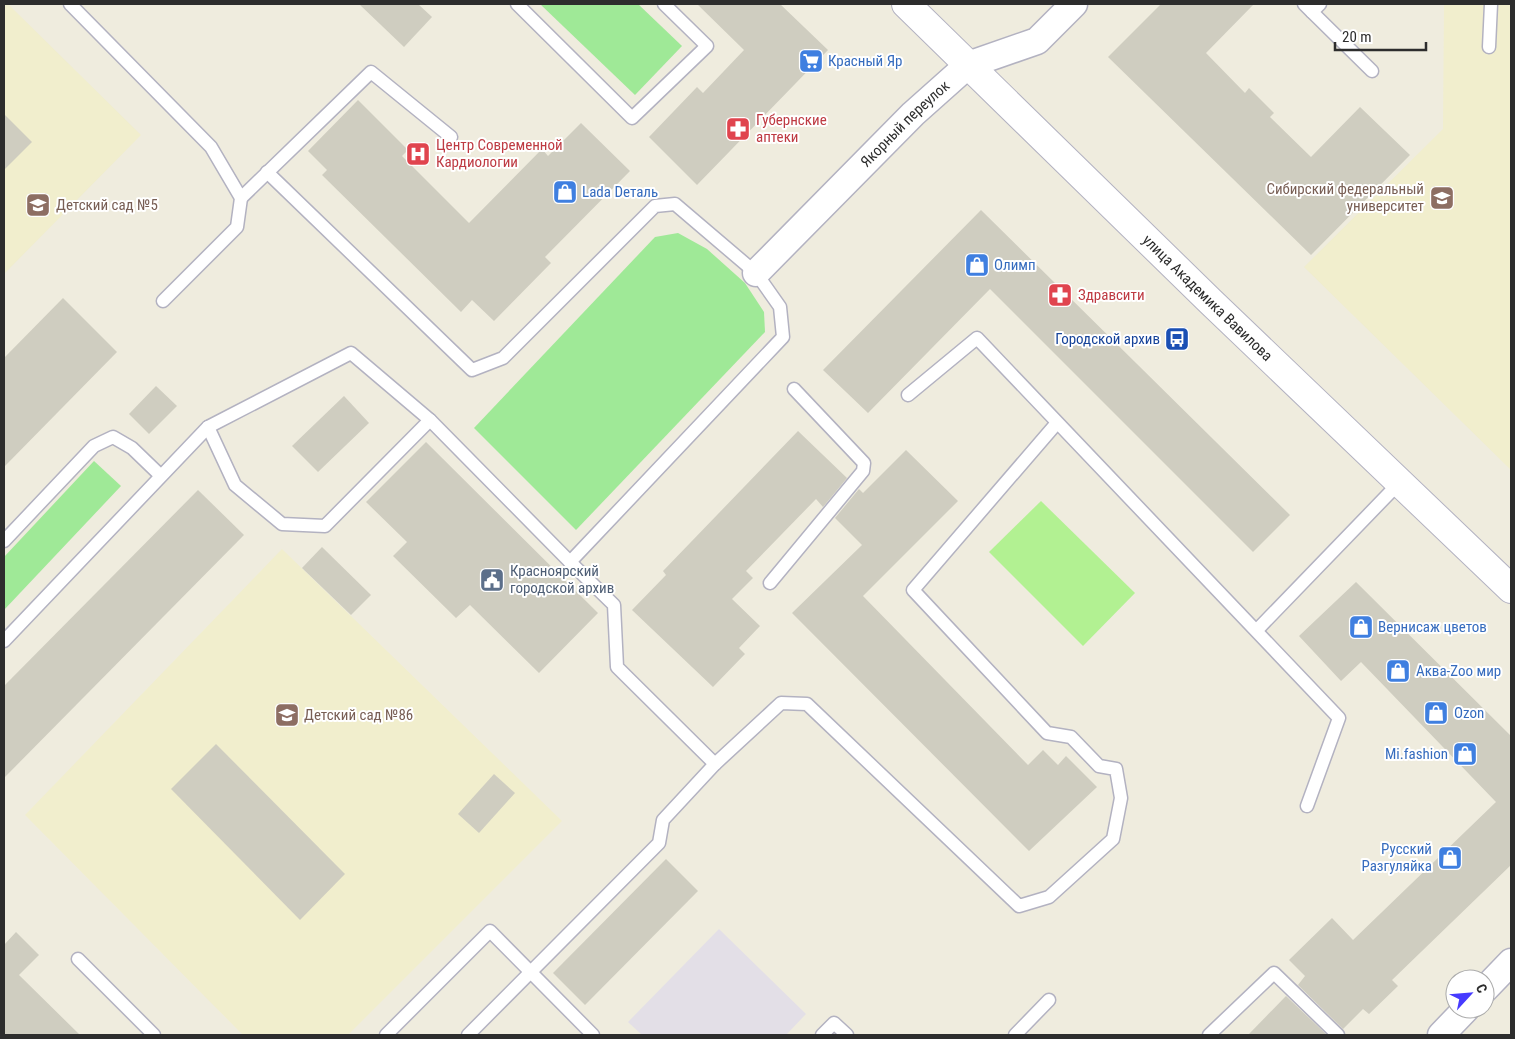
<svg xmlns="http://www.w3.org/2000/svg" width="1515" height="1039" viewBox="0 0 1515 1039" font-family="'Roboto Condensed',sans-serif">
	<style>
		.industrial { fill: #e3dfe7 }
		.education { fill: #f1eecd }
		.green { fill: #9fe997 }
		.pitch { fill: #b2f192 }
		.building { fill: #cfcdc0 }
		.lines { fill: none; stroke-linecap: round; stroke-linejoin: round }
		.service-casing { stroke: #b3b2c1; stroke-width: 15 }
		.minor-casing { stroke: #b3b2c1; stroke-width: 29 }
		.tertiary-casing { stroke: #b3b2c1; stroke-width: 30 }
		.service { stroke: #fff; stroke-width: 12 }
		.minor { stroke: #fff; stroke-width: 26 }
		.tertiary { stroke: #fff; stroke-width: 28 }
		.labels { text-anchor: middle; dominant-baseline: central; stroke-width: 4; stroke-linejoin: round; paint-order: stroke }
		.shop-label { font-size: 15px; fill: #366cbe; stroke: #fff; text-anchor: start }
		.health-label { font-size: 15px; fill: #be3a42; stroke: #fff; text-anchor: start }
		.street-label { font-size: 15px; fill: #2d2d2d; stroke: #fff }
		.education-label { font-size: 15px; fill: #785e54; stroke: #fff; text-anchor: start }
		.transit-label { font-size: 15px; fill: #164399; stroke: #fff; text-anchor: end }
		.service-label { font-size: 15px; fill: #4e5e75; stroke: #fff; text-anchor: start }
	</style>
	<rect width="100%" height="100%" fill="#efecde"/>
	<polygon class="industrial" points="719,929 806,1014 786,1035 642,1035 628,1022"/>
	<g class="education">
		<polygon points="4,4 8,4 141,135 4,274"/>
		<polygon points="1444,4 1511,4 1511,470 1304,267 1443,129"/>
		<polygon points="282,549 562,821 348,1035 243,1035 25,815"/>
	</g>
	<g class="green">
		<polygon points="540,4 638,4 682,46 635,95"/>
		<polygon points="678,233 707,249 745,283 764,312 765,332 576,530 474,428 655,237"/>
		<polygon points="94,461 121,486 4,610 4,557"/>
	</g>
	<polygon class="pitch" points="1041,501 1135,593 1083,646 989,552"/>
	<g class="building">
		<polygon points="359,4 418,4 432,17 404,47"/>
		<polygon points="697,4 780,4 828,50 697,185 649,137 697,87 703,93 744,50"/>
		<polygon points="1161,4 1254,4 1206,53 1245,93 1249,88 1274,113 1270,117 1311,157 1360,107 1410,155 1311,255 1108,57"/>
		<polygon points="358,100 408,150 402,156 469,223 542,149 548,156 581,123 630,171 545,257 551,263 494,321 472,300 461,312 322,175 327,170 308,151"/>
		<polygon points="4,114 32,142 4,170"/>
		<polygon points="981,210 1290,515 1253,552 990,289 868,413 823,370"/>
		<polygon points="63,298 117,352 4,467 4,358"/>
		<polygon points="156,386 177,406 149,434 129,414"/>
		<polygon points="344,396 369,423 318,472 292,446"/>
		<polygon points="798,431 847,478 823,507 816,499 746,571 753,578 732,599 760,626 739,648 745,654 713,687 632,610 666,575 663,571"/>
		<polygon points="426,442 598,613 539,673 470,605 456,618 393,556 407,542 366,502"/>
		<polygon points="906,450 958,501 863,596 1028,765 1043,750 1058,765 1066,756 1097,787 1029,851 792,613 862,545 835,518 859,489 863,493"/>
		<polygon points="198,490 244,535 4,778 4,686"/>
		<polygon points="322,547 371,595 351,615 302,568"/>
		<polygon points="1356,582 1511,736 1511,865 1392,980 1398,986 1369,1014 1363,1009 1343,1029 1298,985 1305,976 1289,960 1332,918 1353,940 1496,802 1361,662 1341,681 1299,636"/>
		<polygon points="216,744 345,874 300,920 171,789"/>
		<polygon points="494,774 515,793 479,833 458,814"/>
		<polygon points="666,859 698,891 585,1005 553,973"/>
		<polygon points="16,932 39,955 19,975 80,1035 4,1035 4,945"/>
		<polygon points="1286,996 1327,1035 1248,1035"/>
	</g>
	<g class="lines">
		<defs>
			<g id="service">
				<polyline points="70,4 211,147 241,198 237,227 163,301"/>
				<polyline points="517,4 632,118 707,46 664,4"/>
				<polyline points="1304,4 1312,12 1320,4"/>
				<polyline points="1312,12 1372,71"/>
				<polyline points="1489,47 1491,4"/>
				<polyline points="267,172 472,370 503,358 655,206 675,204 756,273 780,307 783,337 570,562"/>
				<polyline points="241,198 371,72 451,137"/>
				<polyline points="908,395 977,338 1339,718 1307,806"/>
				<polyline points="208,427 235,485 282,524 325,526 430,420"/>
				<polyline points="4,541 94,446 113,437 132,448 160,475"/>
				<polyline points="770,583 863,471 864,463 794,389"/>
				<polyline points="1257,630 1401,481"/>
				<polyline points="4,641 208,427 351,353 430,420 570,562 614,605 617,667 715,764"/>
				<polyline points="78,959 154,1035"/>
				<polyline points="386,1035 490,931 593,1035"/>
				<polyline points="468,1035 659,843 663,820 715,764 781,703 807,704 1019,906 1049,897 1113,839 1121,798 1116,769 1099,766 1071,737 1047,733 913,590 1056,424"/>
				<polyline points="822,1035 834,1023 847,1035"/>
				<polyline points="1015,1035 1049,1000"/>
				<polyline points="1209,1035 1274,973 1338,1035"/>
			</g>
			<g id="minor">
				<path id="s1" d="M756 273 913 114 968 65 1037 41 1074 4"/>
				<polyline points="1485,989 1511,962"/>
				<polyline points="1441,1035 1466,1009"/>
			</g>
			<g id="tertiary">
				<path id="s2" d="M906 4 1210 301 1511 589"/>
			</g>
		</defs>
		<use href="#service" class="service-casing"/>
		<use href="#minor" class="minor-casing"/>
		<use href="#tertiary" class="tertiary-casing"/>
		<use href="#service" class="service"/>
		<use href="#minor" class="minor"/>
		<use href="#tertiary" class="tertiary"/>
	</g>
	<defs>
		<symbol id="supermarket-square" viewBox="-11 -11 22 22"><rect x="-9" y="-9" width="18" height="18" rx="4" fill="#3f7fe0" stroke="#fff"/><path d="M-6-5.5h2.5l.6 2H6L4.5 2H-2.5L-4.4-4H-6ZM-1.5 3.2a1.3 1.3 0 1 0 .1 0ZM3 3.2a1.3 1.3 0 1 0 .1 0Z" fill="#fff"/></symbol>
		<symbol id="pharmacy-square" viewBox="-11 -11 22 22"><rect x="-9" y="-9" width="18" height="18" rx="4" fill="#e0444e" stroke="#fff"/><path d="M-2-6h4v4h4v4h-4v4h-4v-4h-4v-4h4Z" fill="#fff"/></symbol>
		<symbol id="hospital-square" viewBox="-11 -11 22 22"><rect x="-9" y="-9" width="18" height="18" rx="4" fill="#e0444e" stroke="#fff"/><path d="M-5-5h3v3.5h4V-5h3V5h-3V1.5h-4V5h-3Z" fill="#fff"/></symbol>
		<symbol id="shop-square" viewBox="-11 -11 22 22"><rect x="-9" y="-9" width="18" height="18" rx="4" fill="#3f7fe0" stroke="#fff"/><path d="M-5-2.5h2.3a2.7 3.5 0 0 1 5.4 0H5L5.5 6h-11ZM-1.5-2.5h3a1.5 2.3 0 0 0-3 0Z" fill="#fff"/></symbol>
		<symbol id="university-square" viewBox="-11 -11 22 22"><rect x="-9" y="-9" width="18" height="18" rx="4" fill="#8d6e63" stroke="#fff"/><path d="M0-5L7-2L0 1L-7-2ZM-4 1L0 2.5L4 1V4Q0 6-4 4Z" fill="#fff"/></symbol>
		<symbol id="school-square" viewBox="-11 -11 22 22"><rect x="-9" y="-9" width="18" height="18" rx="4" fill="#8d6e63" stroke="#fff"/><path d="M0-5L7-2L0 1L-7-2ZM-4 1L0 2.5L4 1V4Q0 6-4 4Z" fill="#fff"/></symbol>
		<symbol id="bus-square" viewBox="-11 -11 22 22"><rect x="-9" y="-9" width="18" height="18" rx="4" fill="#1a4fb4" stroke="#fff"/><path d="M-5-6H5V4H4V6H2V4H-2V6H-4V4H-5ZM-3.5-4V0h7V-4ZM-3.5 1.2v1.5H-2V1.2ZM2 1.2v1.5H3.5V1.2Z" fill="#fff"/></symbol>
		<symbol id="civic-square" viewBox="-11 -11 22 22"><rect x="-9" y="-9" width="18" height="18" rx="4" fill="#5c6f8a" stroke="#fff"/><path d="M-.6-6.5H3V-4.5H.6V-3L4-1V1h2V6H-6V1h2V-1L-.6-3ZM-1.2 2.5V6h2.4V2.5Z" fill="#fff"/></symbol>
	</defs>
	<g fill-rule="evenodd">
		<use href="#supermarket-square" x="797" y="47" width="28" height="28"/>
		<use href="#pharmacy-square" x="724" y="115" width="28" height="28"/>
		<use href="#hospital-square" x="404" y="140" width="28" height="28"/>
		<use href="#shop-square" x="551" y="178" width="28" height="28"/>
		<use href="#university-square" x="1428" y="184" width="28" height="28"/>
		<use href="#school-square" x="24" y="191" width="28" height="28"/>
		<use href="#shop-square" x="963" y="251" width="28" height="28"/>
		<use href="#pharmacy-square" x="1046" y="281" width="28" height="28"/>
		<use href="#bus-square" x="1163" y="325" width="28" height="28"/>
		<use href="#civic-square" x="478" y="566" width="28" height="28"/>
		<use href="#shop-square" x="1347" y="613" width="28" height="28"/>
		<use href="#shop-square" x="1384" y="657" width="28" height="28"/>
		<use href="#shop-square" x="1422" y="699" width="28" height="28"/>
		<use href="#school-square" x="273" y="701" width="28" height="28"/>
		<use href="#shop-square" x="1451" y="740" width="28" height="28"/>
		<use href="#shop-square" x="1436" y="844" width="28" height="28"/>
	</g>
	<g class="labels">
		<g class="shop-label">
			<text x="828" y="61">Красный Яр</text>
			<text x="582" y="192">Lada Dеталь</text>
			<text x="994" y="265">Олимп</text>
			<text x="1378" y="627">Вернисаж цветов</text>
			<text x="1416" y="671">Аква-Zoo мир</text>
			<text x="1454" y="713">Ozon</text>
			<text x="1448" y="754" text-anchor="end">Mi.fashion</text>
			<text x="1432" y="849" text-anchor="end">Русский<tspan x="1432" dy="17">Разгуляйка</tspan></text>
		</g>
		<g class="health-label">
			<text x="756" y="120">Губернские<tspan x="756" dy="17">аптеки</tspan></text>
			<text x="436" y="145">Центр Современной<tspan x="436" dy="17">Кардиологии</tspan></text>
			<text x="1078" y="295">Здравсити</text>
		</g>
		<g class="street-label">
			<text stroke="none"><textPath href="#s1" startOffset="211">Якорный переулок</textPath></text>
			<text stroke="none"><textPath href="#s2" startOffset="421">улица Академика Вавилова</textPath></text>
		</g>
		<g class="education-label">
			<text x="1424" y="189" text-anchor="end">Сибирский федеральный<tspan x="1424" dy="17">университет</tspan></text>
			<text x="56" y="205">Детский сад №5</text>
			<text x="304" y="715">Детский сад №86</text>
		</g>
		<g class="transit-label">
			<text x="1160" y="339">Городской архив</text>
		</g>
		<g class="service-label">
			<text x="510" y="571">Красноярский<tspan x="510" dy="17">городской архив</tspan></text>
		</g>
	</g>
	<rect width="1515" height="1039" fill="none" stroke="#2d2d2d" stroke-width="10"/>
	<g transform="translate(1470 994) rotate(64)"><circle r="24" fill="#ffffff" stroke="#ababab"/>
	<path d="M0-4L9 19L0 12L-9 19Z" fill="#473bff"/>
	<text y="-8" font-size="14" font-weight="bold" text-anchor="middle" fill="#2d2d2d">С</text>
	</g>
	<path d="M1335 42v8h91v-8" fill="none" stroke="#2d2d2d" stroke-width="2.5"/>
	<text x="1342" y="42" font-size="15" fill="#2d2d2d" stroke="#ffffff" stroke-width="4" paint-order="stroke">20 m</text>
</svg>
